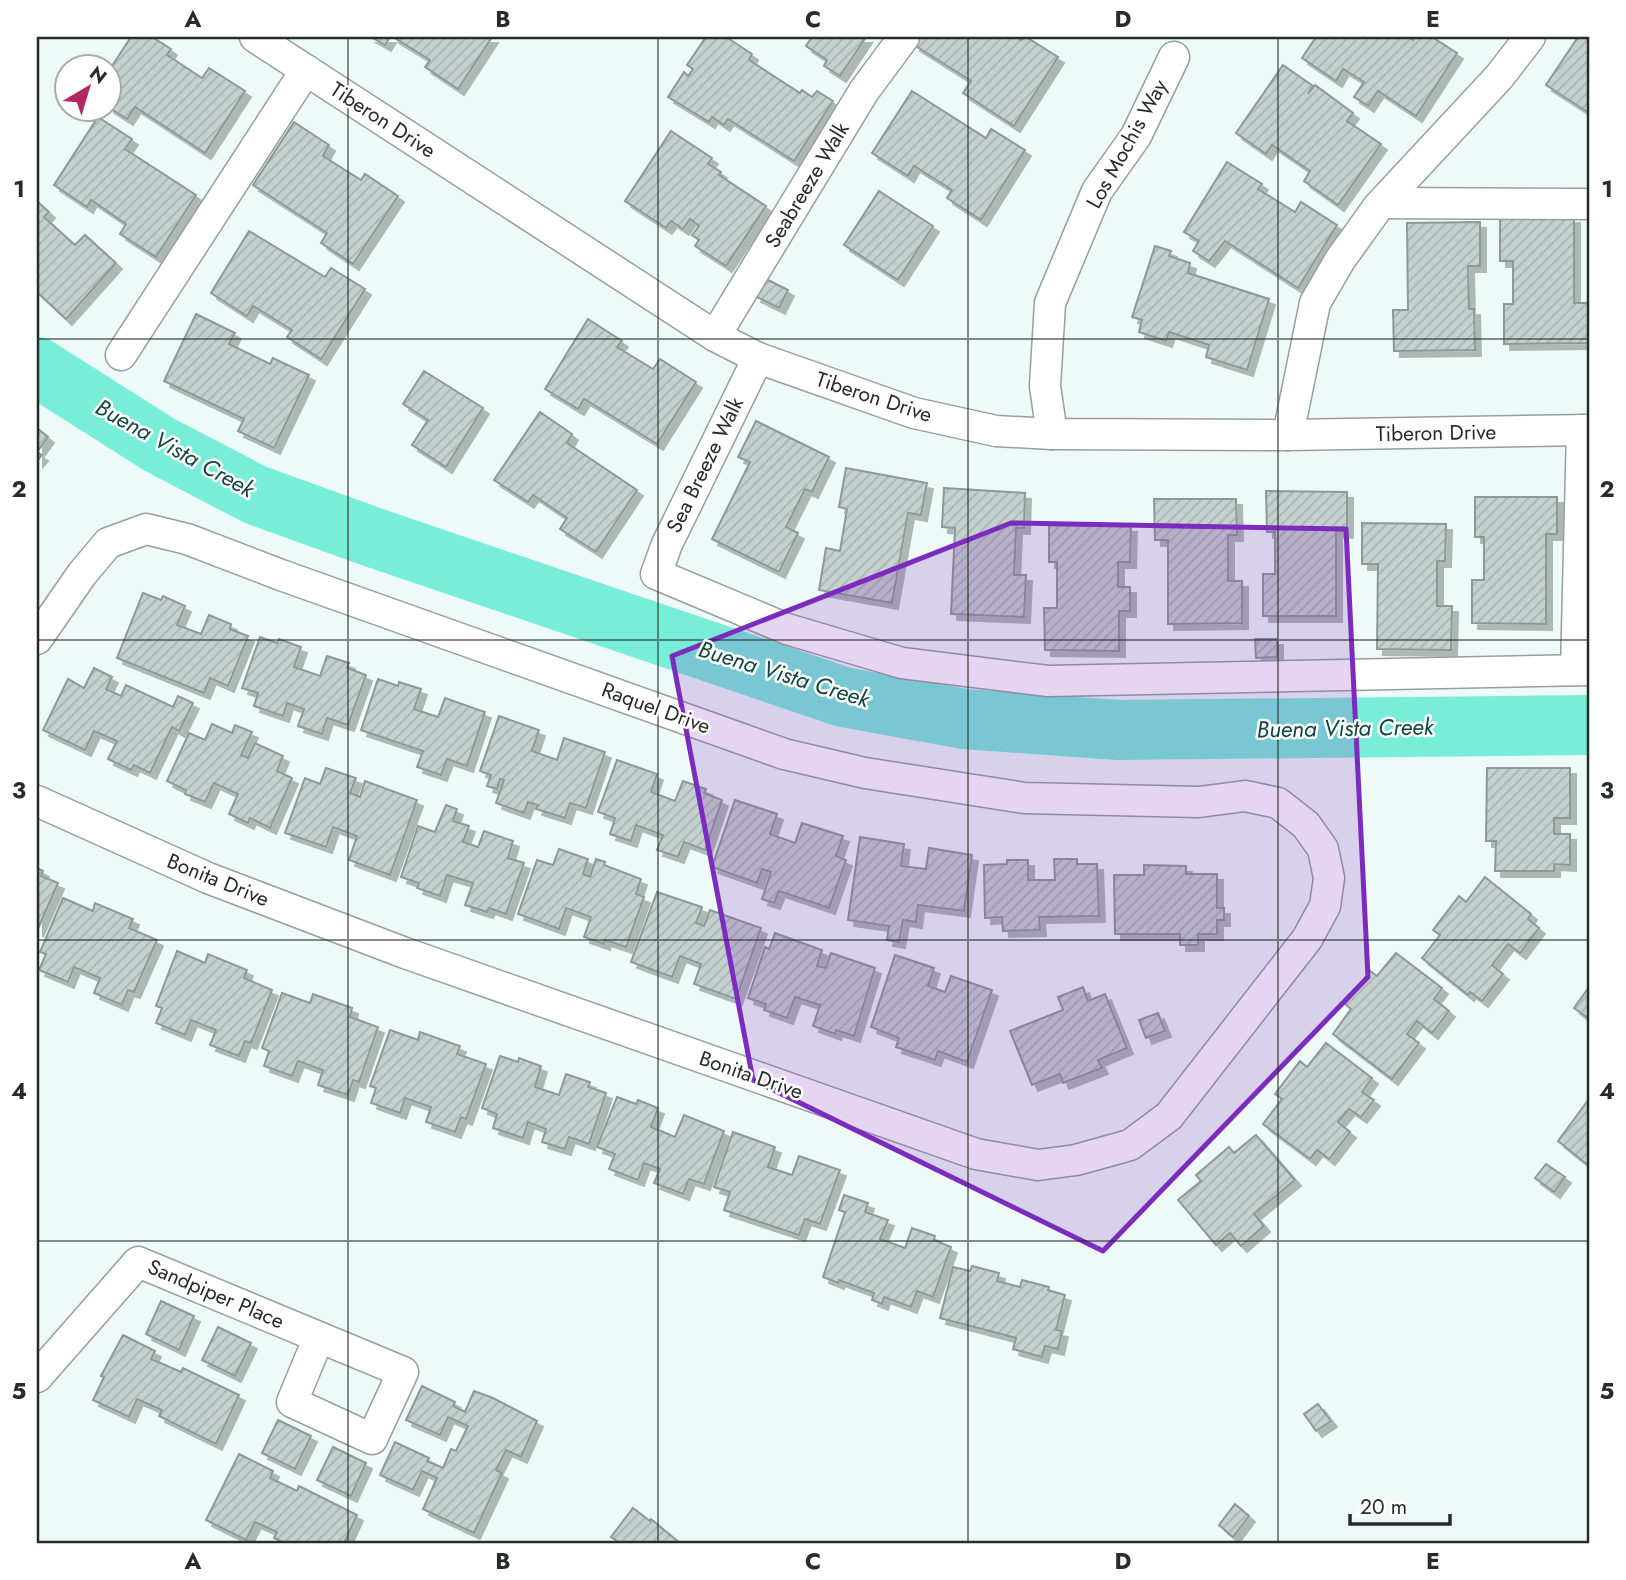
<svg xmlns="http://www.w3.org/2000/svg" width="1626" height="1580" viewBox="0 0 1626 1580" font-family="Jost,sans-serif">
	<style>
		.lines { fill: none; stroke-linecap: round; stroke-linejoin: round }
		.river { stroke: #78eed8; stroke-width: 60 }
		.building { fill: url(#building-hatch); stroke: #8e9996; stroke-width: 2; filter: url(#shadow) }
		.minor-casing { stroke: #95a09d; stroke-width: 33 }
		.minor { stroke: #fff; stroke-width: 30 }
		.marked { fill: #7b2cbf; fill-opacity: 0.2; stroke: #7b2cbf; stroke-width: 5; stroke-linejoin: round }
		.grid { fill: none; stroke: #272b2a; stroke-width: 2; stroke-opacity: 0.55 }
		.labels { text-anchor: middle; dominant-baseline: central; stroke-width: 5; stroke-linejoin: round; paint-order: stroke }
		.street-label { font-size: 21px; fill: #272b2a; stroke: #fff }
		.water-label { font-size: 23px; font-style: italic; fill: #11463e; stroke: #fff }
		.neatline { fill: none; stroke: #272b2a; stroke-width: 2.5 }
		.grid-label { font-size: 23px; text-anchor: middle; font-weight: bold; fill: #272b2a }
	</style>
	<defs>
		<pattern id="building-hatch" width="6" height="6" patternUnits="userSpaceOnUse" patternTransform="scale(1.75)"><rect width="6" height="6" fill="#c5d1ce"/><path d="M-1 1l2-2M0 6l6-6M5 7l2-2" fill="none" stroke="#a9b4b1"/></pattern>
		<filter id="shadow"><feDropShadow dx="6" dy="6" stdDeviation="0" flood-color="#0004"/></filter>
	</defs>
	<rect width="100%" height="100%" fill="#eefaf7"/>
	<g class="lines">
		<polyline class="river" points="37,367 160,445 256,495 375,538 843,697 964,719 1118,730 1589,725"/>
	</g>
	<g class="building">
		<polygon points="131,37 152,37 171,49 167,55 202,78 209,68 245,91 205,153 135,107 127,119 108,107 108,72"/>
		<polygon points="371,37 390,37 385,45"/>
		<polygon points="393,37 492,37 458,89 425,67 430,60"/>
		<polygon points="706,37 726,37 752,54 749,60 800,93 802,90 812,97 817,91 833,101 794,161 728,119 724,125 712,117 709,122 668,97 684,72 688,76 693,69 687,65"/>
		<polygon points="812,37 866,37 840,76 824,66 827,60 806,46"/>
		<polygon points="919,37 1017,37 1021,40 1026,37 1058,57 1014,126 963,93 971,81 914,45"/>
		<polygon points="1316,37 1408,37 1413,40 1415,37 1432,37 1457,53 1416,116 1378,91 1368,106 1354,97 1364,82 1343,69 1336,81 1302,58"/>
		<polygon points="1578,37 1589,37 1589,113 1546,85"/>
		<polygon points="1283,65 1313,86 1308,94 1315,85 1353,113 1347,121 1381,144 1338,205 1304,181 1310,171 1272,145 1266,154 1236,133"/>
		<polygon points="912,91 986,138 991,129 1025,150 981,220 947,198 952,190 914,166 908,176 872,153"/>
		<polygon points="98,117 132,139 125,149 196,195 156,257 120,234 126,224 91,200 87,207 54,185"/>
		<polygon points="294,122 329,145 323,156 361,180 365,174 398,196 353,264 321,243 327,233 253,185"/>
		<polygon points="671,131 712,158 708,164 721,172 719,175 766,206 726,266 695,246 699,240 692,235 699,226 690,219 683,229 671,221 666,228 625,201"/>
		<polygon points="1227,162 1262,184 1258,189 1295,212 1301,202 1337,225 1298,288 1225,241 1209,261 1193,251 1199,241 1184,232"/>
		<polygon points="879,191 933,226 898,280 844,245"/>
		<polygon points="37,201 49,212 44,217 75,245 85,235 116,263 66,319 37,292"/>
		<polygon points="1574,217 1574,303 1589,303 1589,343 1504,344 1504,304 1513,304 1513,261 1500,261 1500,218"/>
		<polygon points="1480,222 1480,266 1468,266 1469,309 1474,309 1475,350 1394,351 1393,310 1408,310 1407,223"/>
		<polygon points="249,231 325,277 331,268 365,289 321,359 287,337 292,330 253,306 247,316 211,293"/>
		<polygon points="1155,246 1171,251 1169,256 1190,263 1188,273 1269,299 1247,370 1206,357 1209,345 1169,332 1166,341 1139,332 1142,320 1132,317"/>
		<polygon points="764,278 788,290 779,308 755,296"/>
		<polygon points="196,314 235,333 229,344 270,364 273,358 309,375 274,448 238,431 244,419 164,381"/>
		<polygon points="588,319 622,341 617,347 653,369 660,359 696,382 657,444 584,399 578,409 545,389"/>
		<polygon points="424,371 483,408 446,467 412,445 428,420 403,404"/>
		<polygon points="540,412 572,434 567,443 637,490 596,552 560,529 567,518 533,495 528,502 494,480"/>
		<polygon points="756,421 829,457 812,492 805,489 786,527 798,533 779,572 712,539 750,462 738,457"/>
		<polygon points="37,428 48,437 37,452 42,455 37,461"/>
		<polygon points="846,468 927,483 921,515 908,513 892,603 819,590 826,548 840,551 847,509 839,507"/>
		<polygon points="944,488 1025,493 1024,528 1016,528 1014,575 1026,575 1024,617 951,614 955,528 942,527"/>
		<polygon points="1266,491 1347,492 1347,532 1336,531 1336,616 1263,616 1263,574 1275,574 1275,532 1267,532"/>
		<polygon points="1475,497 1557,497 1557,534 1546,534 1546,624 1472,623 1472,580 1484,580 1484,537 1475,537"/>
		<polygon points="1154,499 1236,499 1237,535 1228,535 1228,581 1242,581 1242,623 1168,624 1168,540 1155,540"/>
		<polygon points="1362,523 1446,524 1445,561 1437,561 1437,606 1452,606 1451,650 1377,649 1378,564 1362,564"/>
		<polygon points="1049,525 1131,526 1130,562 1118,562 1118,587 1130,587 1130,611 1119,611 1119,651 1045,650 1044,608 1057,608 1057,562 1049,562"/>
		<polygon points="143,593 161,600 163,596 185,606 177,625 201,634 209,615 231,624 230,629 248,636 228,686 210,678 204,693 117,658"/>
		<polygon points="260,637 277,643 279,639 301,647 294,667 320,676 327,656 349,663 347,668 366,675 348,725 327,718 322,734 298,726 304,709 287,703 283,716 254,706 258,693 242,688"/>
		<polygon points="1255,639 1277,639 1277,657 1256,658"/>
		<polygon points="94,668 112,677 106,689 121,696 126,685 173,707 178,696 193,703 179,731 172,727 150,773 134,765 131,770 108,759 117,741 94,731 85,750 43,730 68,679 84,688"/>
		<polygon points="378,679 398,686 399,682 421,689 414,709 438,717 445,698 485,712 467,766 447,759 441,775 417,767 423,751 361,730"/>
		<polygon points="499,716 539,730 532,751 557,760 564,738 605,752 586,808 570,803 565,818 536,809 538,805 528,802 524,813 496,803 504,780 500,779 497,789 487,786 491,775 480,771"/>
		<polygon points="212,724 232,733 235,725 252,732 241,755 248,758 255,743 283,756 277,771 292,778 270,828 250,818 248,823 229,814 238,794 214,783 205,802 185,794 186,790 167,781 189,733 205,740"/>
		<polygon points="617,760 657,774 651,792 675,801 683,781 706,789 704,793 722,800 705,850 684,842 678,857 657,850 663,835 636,825 631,841 610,834 615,818 598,812"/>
		<polygon points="326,768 356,778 350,793 360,797 365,781 417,800 390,875 349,860 357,836 333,827 326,847 285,833 305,778 320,784"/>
		<polygon points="1487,768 1570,768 1570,818 1554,818 1554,834 1570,834 1570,865 1554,864 1554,871 1495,871 1496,841 1486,841"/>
		<polygon points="735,800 777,814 770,834 795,843 802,823 843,836 836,856 846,860 829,908 779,891 774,903 762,899 771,872 762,869 757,883 712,867"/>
		<polygon points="446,805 457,809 453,821 469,826 463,842 478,847 484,831 513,841 508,858 524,863 506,914 489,908 487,912 465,905 473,883 447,875 440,896 417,888 419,883 401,877 418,826 435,832"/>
		<polygon points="860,837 904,844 901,866 926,869 929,848 972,855 964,911 918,905 916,922 903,920 899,942 887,940 889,926 848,920"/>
		<polygon points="559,849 588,859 583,874 590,877 596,859 605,862 604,865 641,879 636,894 644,897 626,947 605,940 604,944 584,937 591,917 566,908 559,929 518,914 537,860 553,865"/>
		<polygon points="1054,859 1077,859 1077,864 1097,864 1099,916 1039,917 1040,930 1003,931 1002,917 985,918 984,865 1007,864 1007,860 1028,860 1028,880 1055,880"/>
		<polygon points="1144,865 1186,866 1186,874 1217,874 1217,908 1224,908 1224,920 1217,920 1217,934 1198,934 1198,945 1180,945 1180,934 1115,934 1114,875 1144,875"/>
		<polygon points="37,868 43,871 41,876 58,883 37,931"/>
		<polygon points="1485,877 1531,914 1528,919 1539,928 1520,953 1508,944 1492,965 1503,974 1482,1001 1470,992 1468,995 1422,958 1440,935 1433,930 1459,896 1466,902"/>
		<polygon points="657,892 702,907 696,923 704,926 710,910 761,928 736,999 694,984 701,964 680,956 672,977 631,962"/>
		<polygon points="63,898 93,911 95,903 133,919 129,928 157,940 134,992 128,990 122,1005 94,993 100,978 74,967 68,982 39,970 46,954 40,952"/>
		<polygon points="775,933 822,950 817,966 826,968 831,953 875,968 854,1036 836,1030 835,1034 813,1026 820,1005 795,997 787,1018 764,1010 766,1004 748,998 765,947 769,949"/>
		<polygon points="177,951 205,963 208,954 247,970 244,978 272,990 251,1043 245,1041 239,1056 210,1045 216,1030 191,1020 185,1035 156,1023 162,1008 156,1006"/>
		<polygon points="1396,953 1442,988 1434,999 1449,1011 1432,1033 1417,1021 1407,1034 1419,1043 1392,1079 1333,1034 1351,1009 1345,1004 1370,971 1377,976"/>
		<polygon points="895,955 934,968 928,986 945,992 951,976 992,990 967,1062 938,1051 935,1060 896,1047 899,1038 871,1027"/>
		<polygon points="1083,987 1088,1001 1105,994 1127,1048 1098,1060 1102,1068 1063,1083 1060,1074 1032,1085 1010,1031 1063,1010 1058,997"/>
		<polygon points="1589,987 1589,1019 1574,1008"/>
		<polygon points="282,993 310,1003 313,994 352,1008 350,1017 378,1027 359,1082 353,1080 348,1095 318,1085 323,1070 298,1061 292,1076 264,1066 269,1051 262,1048"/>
		<polygon points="1158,1013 1165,1031 1146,1038 1139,1020"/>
		<polygon points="390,1030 418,1040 420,1032 460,1046 457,1054 486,1064 466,1119 461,1117 455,1132 426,1122 431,1107 405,1098 400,1113 371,1103 376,1088 370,1086"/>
		<polygon points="1326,1043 1372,1078 1362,1092 1374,1100 1361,1117 1349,1109 1338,1122 1350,1132 1329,1159 1317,1150 1310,1159 1263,1124 1282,1099 1275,1094 1300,1061 1307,1067"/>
		<polygon points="500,1056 518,1062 519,1058 541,1066 535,1087 559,1095 566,1074 590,1082 588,1087 606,1093 589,1144 569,1137 565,1149 542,1142 546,1129 528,1122 523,1138 493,1128 497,1114 482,1108"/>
		<polygon points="617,1097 636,1104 638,1100 658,1108 651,1127 675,1137 684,1115 724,1131 704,1184 689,1179 683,1194 654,1183 660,1169 644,1163 638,1180 609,1169 615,1154 597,1147"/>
		<polygon points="1589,1099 1589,1166 1558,1141"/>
		<polygon points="733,1132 775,1147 768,1167 792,1175 799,1156 840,1170 820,1224 805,1219 799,1235 724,1210 730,1192 714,1187"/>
		<polygon points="1256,1135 1295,1180 1254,1214 1264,1226 1241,1246 1230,1233 1216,1245 1178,1200 1201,1181 1196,1175 1229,1147 1234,1153"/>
		<polygon points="1546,1164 1565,1177 1554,1192 1535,1178"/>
		<polygon points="844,1195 868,1203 865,1212 888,1220 880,1239 905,1248 912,1228 935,1236 934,1240 951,1247 933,1297 917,1291 911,1307 884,1297 882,1304 872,1300 874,1293 839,1280 838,1283 823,1277 845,1212 839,1210"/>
		<polygon points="972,1266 999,1273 997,1281 1020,1287 1022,1280 1049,1287 1048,1290 1065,1295 1056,1330 1062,1331 1058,1349 1045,1346 1042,1357 1013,1349 1016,1338 940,1318 953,1267 970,1271"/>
		<polygon points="161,1301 194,1316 179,1350 146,1334"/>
		<polygon points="218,1327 251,1343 235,1376 202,1360"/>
		<polygon points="123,1335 155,1351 151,1359 181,1372 183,1368 239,1395 216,1444 159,1416 162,1410 137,1399 129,1417 93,1400 104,1377 101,1376"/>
		<polygon points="422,1386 455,1402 453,1406 465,1412 474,1391 493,1398 537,1421 521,1457 506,1450 496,1470 502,1473 474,1533 423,1509 437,1478 422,1471 413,1490 380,1475 395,1442 429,1458 427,1461 443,1468 451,1449 456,1451 468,1426 448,1417 440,1435 406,1420"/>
		<polygon points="1318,1404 1331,1421 1316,1431 1304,1414"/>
		<polygon points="278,1420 311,1436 295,1469 262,1453"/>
		<polygon points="333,1447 366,1463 351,1496 317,1480"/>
		<polygon points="239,1454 273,1471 270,1478 297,1491 299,1486 357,1515 344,1543 285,1543 274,1538 277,1532 255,1522 246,1540 206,1520"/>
		<polygon points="1235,1504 1249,1516 1233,1537 1219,1525"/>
		<polygon points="633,1508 650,1521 651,1519 680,1543 620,1543 611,1537"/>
	</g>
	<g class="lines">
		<defs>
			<g id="minor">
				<polyline points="255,37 715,336 758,358 914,413 996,431 1052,434 1288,435 1589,430"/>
				<polyline points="1383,203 1589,204"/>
				<polyline points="715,336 864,91 904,37"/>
				<polyline points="121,355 306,70"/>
				<polyline points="758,358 667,544 656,574 787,629 902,663 1048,681 1589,670"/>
				<polyline points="1052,434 1045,386 1050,303 1097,191 1136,136 1174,57"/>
				<polyline points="1288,435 1315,303 1340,260 1378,207 1499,77 1530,37"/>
				<polyline points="37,639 82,574 108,543 146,529 187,539 281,575 784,754 865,773 1024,798 1199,802 1245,796 1278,803 1306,825 1323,849 1329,878 1325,906 1307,939 1169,1116 1130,1145 1076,1160 1038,1165 976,1154 405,953 208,878 37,801"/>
				<polyline points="1576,670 1582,430"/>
				<polyline points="37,1377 138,1262 403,1372 372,1439 292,1402 319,1337"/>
			</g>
		</defs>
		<use href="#minor" class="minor-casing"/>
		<use href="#minor" class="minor"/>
	</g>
	<path class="marked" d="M1011 523 1346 529 1368 977 1103 1251 753 1080 672 656Z"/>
	<path class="grid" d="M348 37V1543M658 37V1543M968 37V1543M1278 37V1543M37 339H1589M37 640H1589M37 940H1589M37 1241H1589"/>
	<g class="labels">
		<g class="street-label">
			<text transform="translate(383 120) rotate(33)">Tiberon Drive</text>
			<text transform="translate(1127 144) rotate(-61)">Los Mochis Way</text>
			<text transform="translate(807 185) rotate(-59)">Seabreeze Walk</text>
			<text transform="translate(874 397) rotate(18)">Tiberon Drive</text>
			<text transform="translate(1436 433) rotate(-1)">Tiberon Drive</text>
			<text transform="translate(705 465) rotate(-64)">Sea Breeze Walk</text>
			<text transform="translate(656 708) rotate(20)">Raquel Drive</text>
			<text transform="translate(218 880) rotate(22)">Bonita Drive</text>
			<text transform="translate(751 1075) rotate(19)">Bonita Drive</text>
			<text transform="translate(216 1294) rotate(23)">Sandpiper Place</text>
		</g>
		<g class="water-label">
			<text transform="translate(175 448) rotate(29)">Buena Vista Creek</text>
			<text transform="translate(784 674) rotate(17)">Buena Vista Creek</text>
			<text transform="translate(1345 728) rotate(-1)">Buena Vista Creek</text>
		</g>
	</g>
	<rect width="1626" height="1580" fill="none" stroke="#ffffff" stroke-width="77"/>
	<g transform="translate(88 88) rotate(38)"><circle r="33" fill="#ffffff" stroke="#a9aaaa" stroke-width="2"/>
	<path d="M0-5L12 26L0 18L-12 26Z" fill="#b12663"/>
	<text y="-10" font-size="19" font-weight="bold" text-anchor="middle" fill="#272b2a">N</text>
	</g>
	<path d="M1350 1514v10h100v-10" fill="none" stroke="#272b2a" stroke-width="3.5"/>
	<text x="1360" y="1514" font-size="21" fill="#272b2a" stroke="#ffffff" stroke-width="5" paint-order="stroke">20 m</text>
	<rect x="38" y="38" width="1550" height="1504" class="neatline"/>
	<g class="grid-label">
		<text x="193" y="27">A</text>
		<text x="503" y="27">B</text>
		<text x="813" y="27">C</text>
		<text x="1123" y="27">D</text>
		<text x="1433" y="27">E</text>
		<text x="19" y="197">1</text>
		<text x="1607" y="197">1</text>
		<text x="19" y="497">2</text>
		<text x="1607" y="497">2</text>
		<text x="19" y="798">3</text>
		<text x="1607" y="798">3</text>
		<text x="19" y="1099">4</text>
		<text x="1607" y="1099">4</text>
		<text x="19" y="1399">5</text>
		<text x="1607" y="1399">5</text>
		<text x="193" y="1569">A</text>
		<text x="503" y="1569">B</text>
		<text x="813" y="1569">C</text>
		<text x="1123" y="1569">D</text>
		<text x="1433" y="1569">E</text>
	</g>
</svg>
